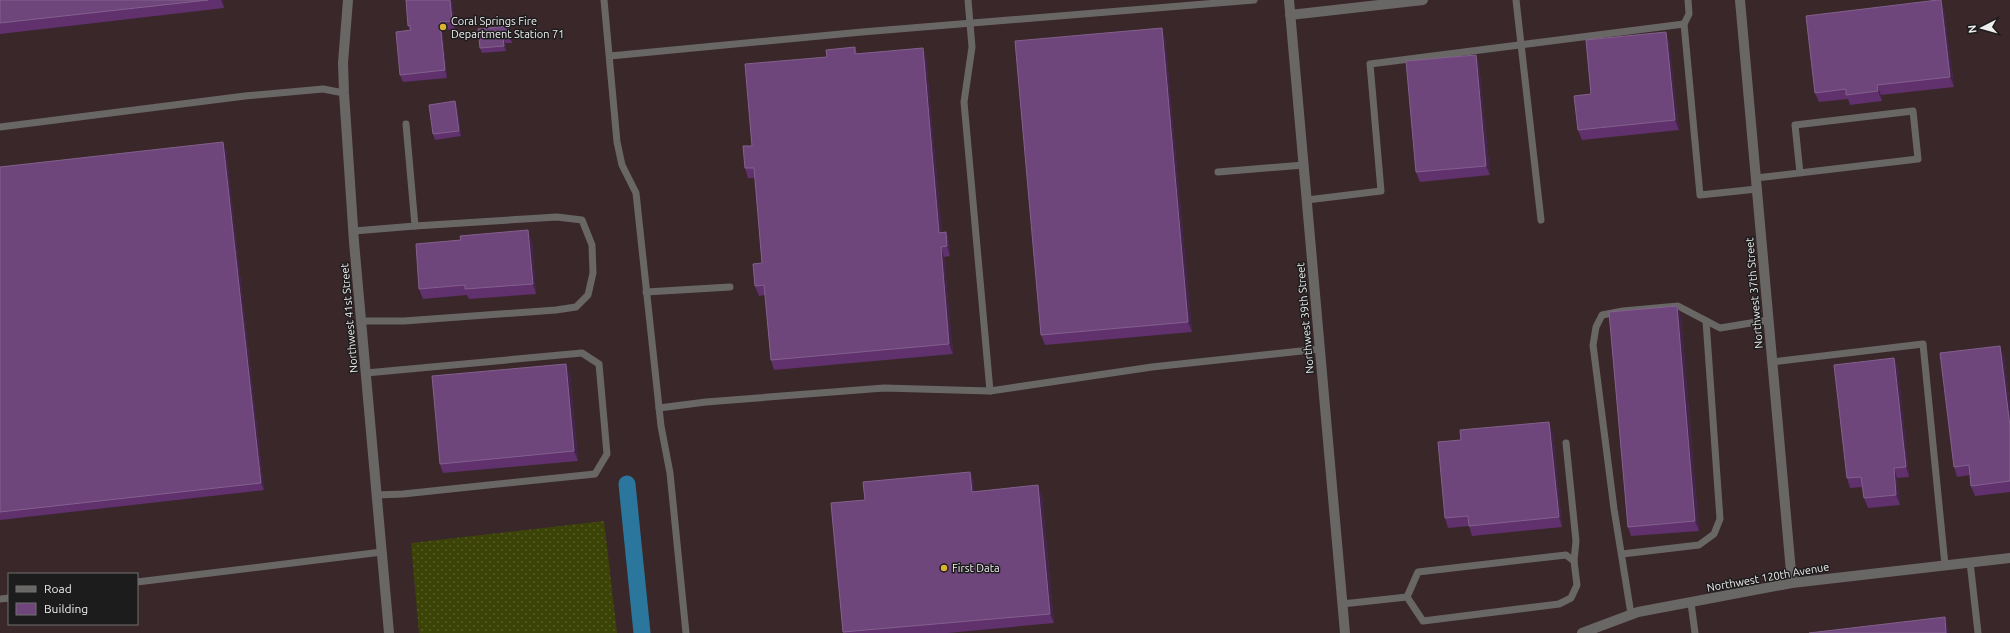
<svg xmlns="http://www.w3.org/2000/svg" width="2010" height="633" viewBox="0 0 2010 633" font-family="Ubuntu,sans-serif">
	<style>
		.commercial { fill: #3a272a; fill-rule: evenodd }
		.grass { fill: url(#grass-dots) }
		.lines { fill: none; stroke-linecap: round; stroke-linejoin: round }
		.canal { stroke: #2a769c; stroke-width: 17 }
		.service { stroke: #686766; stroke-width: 7 }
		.minor { stroke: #686766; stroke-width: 10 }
		.wall { fill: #60316d }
		.shaded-wall { fill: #42244b }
		.building { fill: #6f467b; stroke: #83608d }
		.poi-dot { fill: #dcb233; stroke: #1d1c1d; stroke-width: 1.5 }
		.labels { text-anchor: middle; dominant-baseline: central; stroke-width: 3; stroke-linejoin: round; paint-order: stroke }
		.poi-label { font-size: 11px; fill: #efeeef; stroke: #1d1c1d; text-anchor: start }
		.street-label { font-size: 11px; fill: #efeeef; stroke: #1d1c1d }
	</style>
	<defs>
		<pattern id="grass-dots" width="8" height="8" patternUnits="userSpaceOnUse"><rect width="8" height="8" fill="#3b4307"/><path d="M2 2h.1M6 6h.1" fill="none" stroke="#585e2b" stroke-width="1.8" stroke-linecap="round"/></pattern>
	</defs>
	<rect width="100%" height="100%" fill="#262527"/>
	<path class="commercial" d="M0 0H2010V633H0ZM9 574H137V624H9Z"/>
	<polygon class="grass" points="604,521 617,633 419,633 411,543"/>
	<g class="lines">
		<polyline class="canal" points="627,484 642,633"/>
		<g class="service">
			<polyline points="604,0 617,142 622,165 636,193 661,426 670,473 686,633"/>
			<polyline points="968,0 972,47 964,102 990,391"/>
			<polyline points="1516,0 1541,220"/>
			<polyline points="1688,0 1689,14 1684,24 1700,195 1757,189"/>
			<polyline points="610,56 862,32 1254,0"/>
			<polyline points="0,127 245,96 323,89 344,93"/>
			<polyline points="1218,172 1304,165"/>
			<polyline points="1756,178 1918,159 1913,111 1795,125 1800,173"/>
			<polyline points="1307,200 1381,191 1370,64 1684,24"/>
			<polyline points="354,231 415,226 406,124"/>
			<polyline points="646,292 730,287"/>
			<polyline points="362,321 404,321 556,310 576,307 588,295 593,273 592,245 582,220 557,217 415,226"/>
			<polyline points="1772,362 1923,344 1945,565"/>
			<polyline points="366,373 582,353 599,364 607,454 595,474 403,494 377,495"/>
			<polyline points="659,408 706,402 884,388 990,391 1152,367 1320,349"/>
			<polyline points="1566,443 1576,541 1574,561"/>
			<polyline points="1622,554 1699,545 1714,534 1720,519 1706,321"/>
			<polyline points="1970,562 1978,633"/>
			<polyline points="137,582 382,552"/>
			<polyline points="0,599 9,598"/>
			<polyline points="1691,603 1695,633"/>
			<polyline points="1342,604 1407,597 1418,572 1566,555 1574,561 1577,585 1571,598 1559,604 1423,621 1407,597"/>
			<polyline points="1631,614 1614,509 1593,345 1596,327 1602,315 1623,311 1678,306 1720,328 1769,320"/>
		</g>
		<g class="minor">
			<polyline points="348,0 343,63 344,93 354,242 389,633"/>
			<polyline points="1289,0 1345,633"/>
			<polyline points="1740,0 1792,583"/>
			<polyline points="1290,15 1423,0"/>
			<polyline points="1582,633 1638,612 1792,583 2010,558"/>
		</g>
	</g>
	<g class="wall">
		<polygon points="0,0 223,0 224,8 0,34"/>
		<polygon points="452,0 455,29 442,30 447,78 403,82 400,75 410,31 408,26"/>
		<polygon points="1941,0 1944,10 1954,87 1881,95 1882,101 1850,105 1848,99 1819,102 1815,93"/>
		<polygon points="510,31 512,43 505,43 506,51 482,53 480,48"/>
		<polygon points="1165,38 1192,332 1045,345 1041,335"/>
		<polygon points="1669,41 1679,130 1582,140 1578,130 1591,94"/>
		<polygon points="855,47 857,54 923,48 926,58 942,233 946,232 949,242 950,256 944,257 953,354 774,370 771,360 765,295 759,296 755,286 762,263 755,178 748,178 745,168 752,146 827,57"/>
		<polygon points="1476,55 1479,65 1490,175 1420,182 1416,172"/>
		<polygon points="455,101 457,106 461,136 435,140 433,134"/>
		<polygon points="226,150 264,490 0,520 0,167"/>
		<polygon points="532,240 536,294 469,299 467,295 423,299 419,289"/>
		<polygon points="1681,316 1699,531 1631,536 1628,527"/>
		<polygon points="2004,355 2010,406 2010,492 1975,496 1971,486 1970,475 1957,477 1954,467"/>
		<polygon points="1894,358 1898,368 1909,477 1897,478 1900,505 1868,508 1864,498 1863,487 1850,488 1847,478"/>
		<polygon points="570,374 578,461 443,473 440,464"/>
		<polygon points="1553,432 1562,527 1472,536 1469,526 1448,528 1445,518"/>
		<polygon points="970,472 974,482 974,491 1042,495 1054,623 948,633 843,633 831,503 865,500"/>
	</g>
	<g class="shaded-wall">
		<polygon points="221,0 223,0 224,8"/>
		<polygon points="450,0 452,0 455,29 452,21"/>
		<polygon points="1941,0 1944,10 1954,87 1950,77"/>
		<polygon points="440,22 442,30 447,78 445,70"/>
		<polygon points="508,26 510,31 512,43 510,38"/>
		<polygon points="1162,28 1165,38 1192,332 1188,322"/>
		<polygon points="1666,32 1669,41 1679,130 1675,120"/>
		<polygon points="503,38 505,43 506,51 504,46"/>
		<polygon points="923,48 926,58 943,243 939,233"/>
		<polygon points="1476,55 1479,65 1490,175 1486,166"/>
		<polygon points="1877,85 1881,95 1882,101 1878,91"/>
		<polygon points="455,101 457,106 461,136 459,131"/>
		<polygon points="223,142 226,150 264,490 261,483"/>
		<polygon points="528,230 532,240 536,294 533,284"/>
		<polygon points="946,232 949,242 950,256 947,246"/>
		<polygon points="941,247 944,257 953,354 949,344"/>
		<polygon points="1677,306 1681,316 1699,531 1695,521"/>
		<polygon points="2000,346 2004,355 2010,406 2010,426"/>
		<polygon points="1894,358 1898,368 1909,477 1906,467"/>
		<polygon points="566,364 570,374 578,461 574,451"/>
		<polygon points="1549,422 1553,432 1562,527 1559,517"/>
		<polygon points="1894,468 1897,478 1900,505 1896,495"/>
		<polygon points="970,472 974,482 975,501 972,492"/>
		<polygon points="1038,485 1042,495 1054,623 1050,614"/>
		<polygon points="1945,617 1948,627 1949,633 1946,633"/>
	</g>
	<g class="building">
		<polygon points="0,0 208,0 0,23"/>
		<polygon points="406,0 450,0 452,21 440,22 445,70 400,75 396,32 411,30 410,25 408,26"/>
		<polygon points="1938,0 1941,0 1950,77 1877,85 1878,91 1846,95 1846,89 1815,93 1806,16"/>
		<polygon points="508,26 510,38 503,38 504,46 480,48 478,29"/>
		<polygon points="1162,28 1188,322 1041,335 1015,41"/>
		<polygon points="1666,32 1675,120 1578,130 1574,96 1591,94 1586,40"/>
		<polygon points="855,47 855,54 923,48 939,233 946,232 947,246 941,247 949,344 771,360 764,285 755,286 753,264 762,263 754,168 745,168 743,146 752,146 745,64 827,57 826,50"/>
		<polygon points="1476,55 1486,166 1416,172 1406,61"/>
		<polygon points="455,101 459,131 433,134 429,105"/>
		<polygon points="223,142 261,483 0,512 0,167"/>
		<polygon points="528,230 533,284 465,289 465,285 419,289 416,244 461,240 460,236"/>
		<polygon points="1677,306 1695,521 1628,527 1609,312"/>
		<polygon points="2000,346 2010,426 2010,481 1971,486 1969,465 1954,467 1940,353"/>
		<polygon points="1894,358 1906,467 1894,468 1896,495 1864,498 1861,477 1847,478 1834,365"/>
		<polygon points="566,364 574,451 440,464 432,376"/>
		<polygon points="1549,422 1559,517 1469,526 1468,516 1445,518 1438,442 1461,440 1460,430"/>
		<polygon points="970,472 972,492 1038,485 1050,614 843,632 831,503 865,500 863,482"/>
		<polygon points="1945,617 1946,633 1809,633"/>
	</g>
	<g class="poi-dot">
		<circle cx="443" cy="27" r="4"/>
		<circle cx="944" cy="568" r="4"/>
	</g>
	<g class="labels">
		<g class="poi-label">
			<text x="451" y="21">Coral Springs Fire<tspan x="451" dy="13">Department Station 71</tspan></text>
			<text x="952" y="568">First Data</text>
		</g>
		<g class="street-label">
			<text transform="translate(1754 293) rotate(-95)">Northwest 37th Street</text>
			<text transform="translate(349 318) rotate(-95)">Northwest 41st Street</text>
			<text transform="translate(1305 318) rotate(-95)">Northwest 39th Street</text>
			<text transform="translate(1768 577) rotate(-10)">Northwest 120th Avenue</text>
		</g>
	</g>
	<rect x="8" y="573" width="130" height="52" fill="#1d1c1d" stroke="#717071"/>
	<rect x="16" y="586" width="20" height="6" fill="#686766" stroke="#717071"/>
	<text x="44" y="593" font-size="12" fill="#efeeef">Road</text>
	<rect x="16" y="603" width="20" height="12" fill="#6f467b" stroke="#717071"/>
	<text x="44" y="613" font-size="12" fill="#efeeef">Building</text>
	<g transform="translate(1982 28) rotate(264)" stroke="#1d1c1d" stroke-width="3" paint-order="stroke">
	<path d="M0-3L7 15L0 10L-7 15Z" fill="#efeeef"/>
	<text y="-6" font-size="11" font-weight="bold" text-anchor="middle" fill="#efeeef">N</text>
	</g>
</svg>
